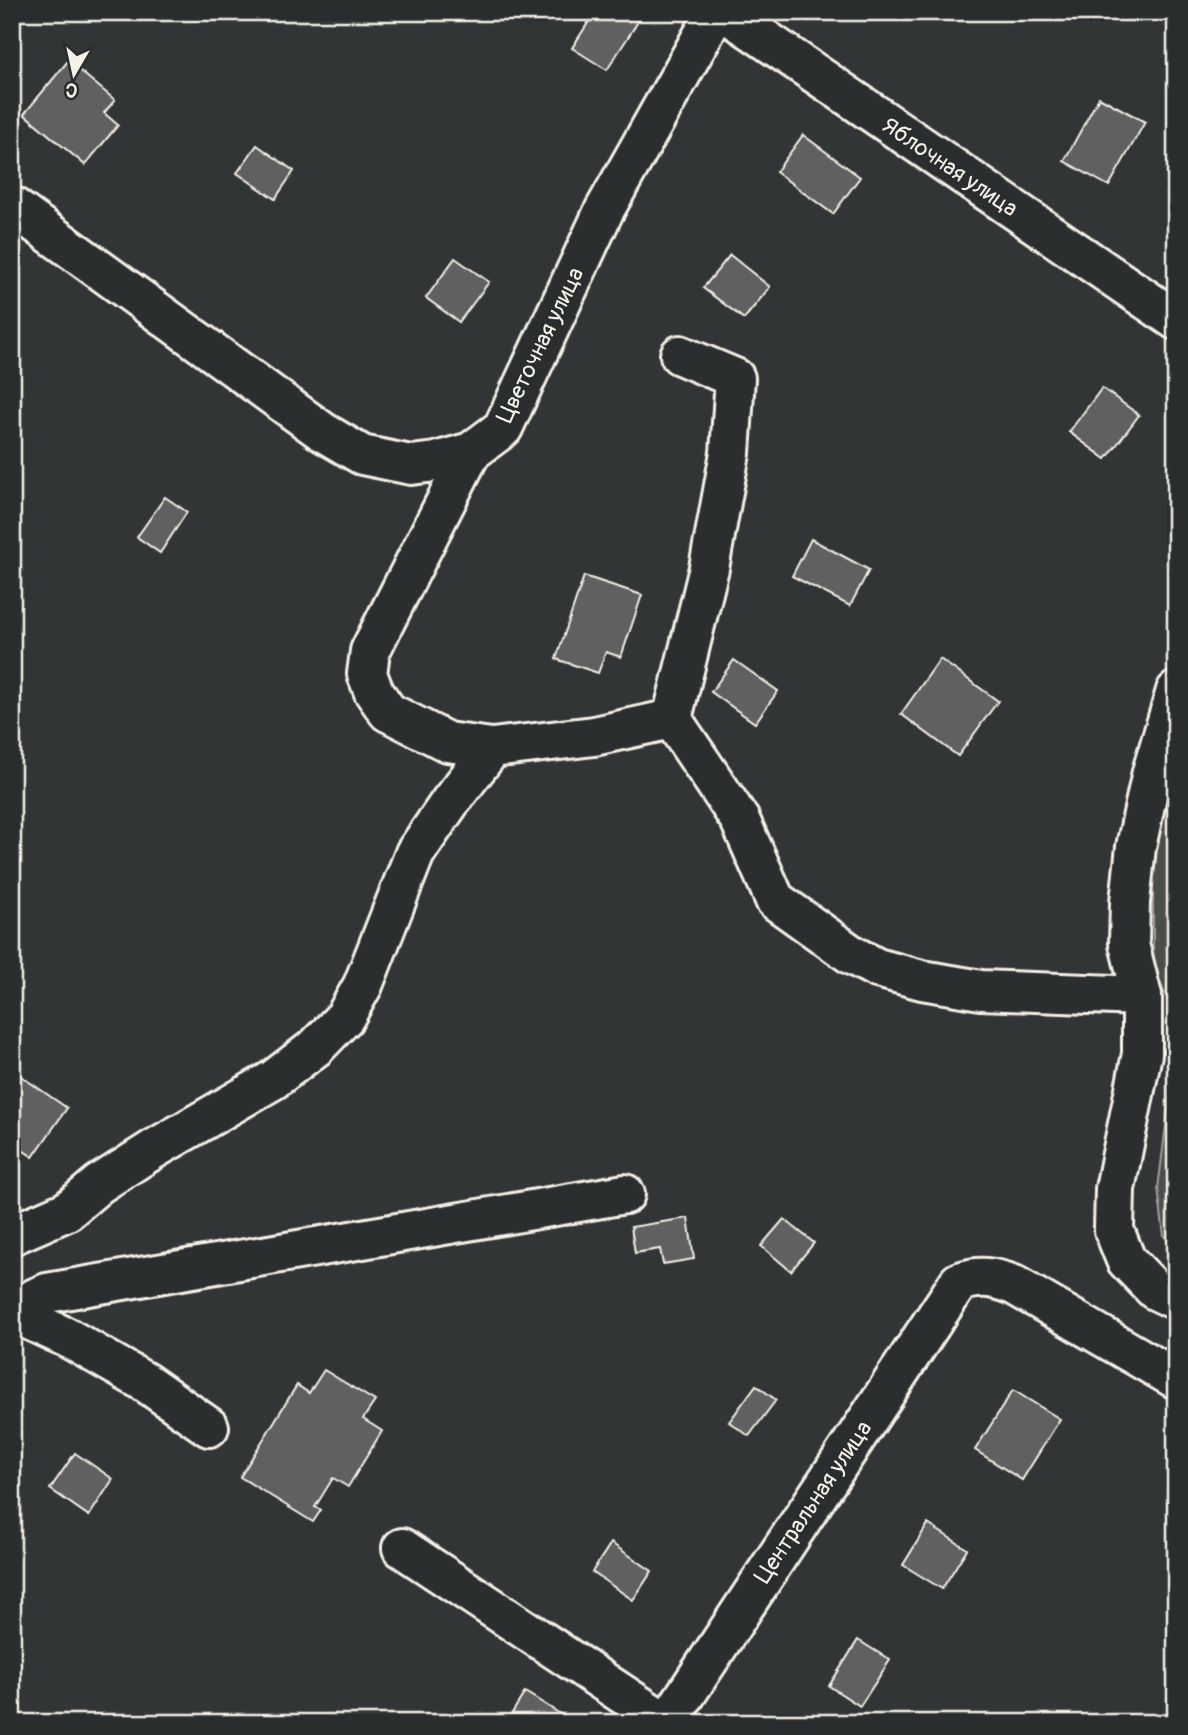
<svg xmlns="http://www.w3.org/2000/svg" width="1188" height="1735" viewBox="0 0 1188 1735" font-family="Pangolin,sans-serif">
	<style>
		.green { fill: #4b4d4c; stroke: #a09f9a; stroke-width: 2 }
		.building { fill: #5f605f; stroke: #f4f1e8; stroke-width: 2 }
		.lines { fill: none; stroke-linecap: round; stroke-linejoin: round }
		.minor-casing { stroke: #f4f1e8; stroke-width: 44 }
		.minor { stroke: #2a2d2e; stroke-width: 38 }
		.labels { text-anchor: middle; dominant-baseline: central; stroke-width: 5; stroke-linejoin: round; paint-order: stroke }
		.street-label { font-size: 23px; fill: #f4f1e8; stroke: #2a2d2e }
	</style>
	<rect width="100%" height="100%" fill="#323535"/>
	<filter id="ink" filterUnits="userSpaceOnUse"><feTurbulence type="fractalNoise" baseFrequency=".0143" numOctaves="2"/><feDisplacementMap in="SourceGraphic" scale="14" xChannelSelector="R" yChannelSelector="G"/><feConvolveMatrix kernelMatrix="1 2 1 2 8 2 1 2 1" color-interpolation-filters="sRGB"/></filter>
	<g filter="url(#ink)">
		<polygon class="green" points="1176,777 1176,1249 1164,1236 1158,1188 1169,1102 1171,1006 1156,975 1153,951 1153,852"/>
		<g class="building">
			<polygon points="595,12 628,12 639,20 607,70 572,48"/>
			<polygon points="68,61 115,100 104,113 118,125 85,165 24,114"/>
			<polygon points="1099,97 1145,122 1109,186 1064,161"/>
			<polygon points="803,135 860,177 833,214 776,172"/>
			<polygon points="257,145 294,171 275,199 237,173"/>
			<polygon points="730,255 770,287 744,319 703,288"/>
			<polygon points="455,258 489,282 459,322 426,298"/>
			<polygon points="1102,388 1139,415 1106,459 1069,432"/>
			<polygon points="165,497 187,512 160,553 137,537"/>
			<polygon points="811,539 869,570 850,606 792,576"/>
			<polygon points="584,576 642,595 621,657 606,652 598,673 556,659"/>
			<polygon points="940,659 998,701 958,756 901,714"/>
			<polygon points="734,660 778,691 755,723 711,692"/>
			<polygon points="12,1070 67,1108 33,1157 12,1143"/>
			<polygon points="688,1218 694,1259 663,1264 660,1249 635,1253 631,1227"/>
			<polygon points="784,1219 814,1243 791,1271 761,1246"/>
			<polygon points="324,1370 375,1401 363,1419 382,1431 348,1487 333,1478 315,1507 321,1510 313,1522 240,1477 297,1385 309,1393"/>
			<polygon points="756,1385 776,1400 749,1436 729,1422"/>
			<polygon points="1013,1390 1060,1419 1022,1480 975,1450"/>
			<polygon points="75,1453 113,1479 89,1516 50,1489"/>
			<polygon points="928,1524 967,1549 942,1589 903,1565"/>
			<polygon points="611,1543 652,1571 633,1600 592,1572"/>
			<polygon points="858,1640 890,1660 860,1706 829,1686"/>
			<polygon points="525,1692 562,1715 557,1723 506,1723"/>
		</g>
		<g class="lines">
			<defs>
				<g id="minor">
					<polyline points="725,12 1176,320"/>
					<polyline points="12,206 323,432 362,455 411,465 436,462 471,452 503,428 604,211 716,12"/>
					<polyline points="471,452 370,651 367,674 374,692 388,712 447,742 492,748 594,736 672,719 740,820 775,900 852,955 877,968 922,980 981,990 1142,996"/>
					<polyline points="1176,691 1152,772 1136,847 1130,902 1129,944 1142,996 1142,1054 1115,1189 1114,1230 1126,1260 1155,1290 1176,1300"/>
					<polyline points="672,719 709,568 730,453 735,378 680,355"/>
					<polyline points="12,1235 67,1211 99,1184 154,1149 273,1080 316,1047 345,1017 363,985 415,853 450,802 492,748"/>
					<polyline points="12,1312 68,1338 145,1382 209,1427"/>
					<polyline points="25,1316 35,1298 47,1293 625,1194"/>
					<polyline points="402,1548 666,1723"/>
					<path d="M667 1723 959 1282C980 1275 993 1277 1014 1285L1176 1379"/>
				</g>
			</defs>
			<use href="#minor" class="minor-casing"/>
			<use href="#minor" class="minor"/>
		</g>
	</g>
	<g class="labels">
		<g class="street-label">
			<text transform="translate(950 167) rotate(34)">Яблочная улица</text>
			<text transform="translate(540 345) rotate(-64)">Цветочная улица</text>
			<text transform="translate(813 1502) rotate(-56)">Центральная улица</text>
		</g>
	</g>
	<rect width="1188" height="1735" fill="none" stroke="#2a2d2e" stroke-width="42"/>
	<rect x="21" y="21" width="1146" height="1693" fill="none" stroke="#f4f1e8" stroke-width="2.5" filter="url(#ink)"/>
	<g transform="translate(74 74) rotate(189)" stroke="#2a2d2e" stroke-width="5" paint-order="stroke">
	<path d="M0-5L12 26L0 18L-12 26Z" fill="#f4f1e8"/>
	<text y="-10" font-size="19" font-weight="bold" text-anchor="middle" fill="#f4f1e8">С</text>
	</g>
</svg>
